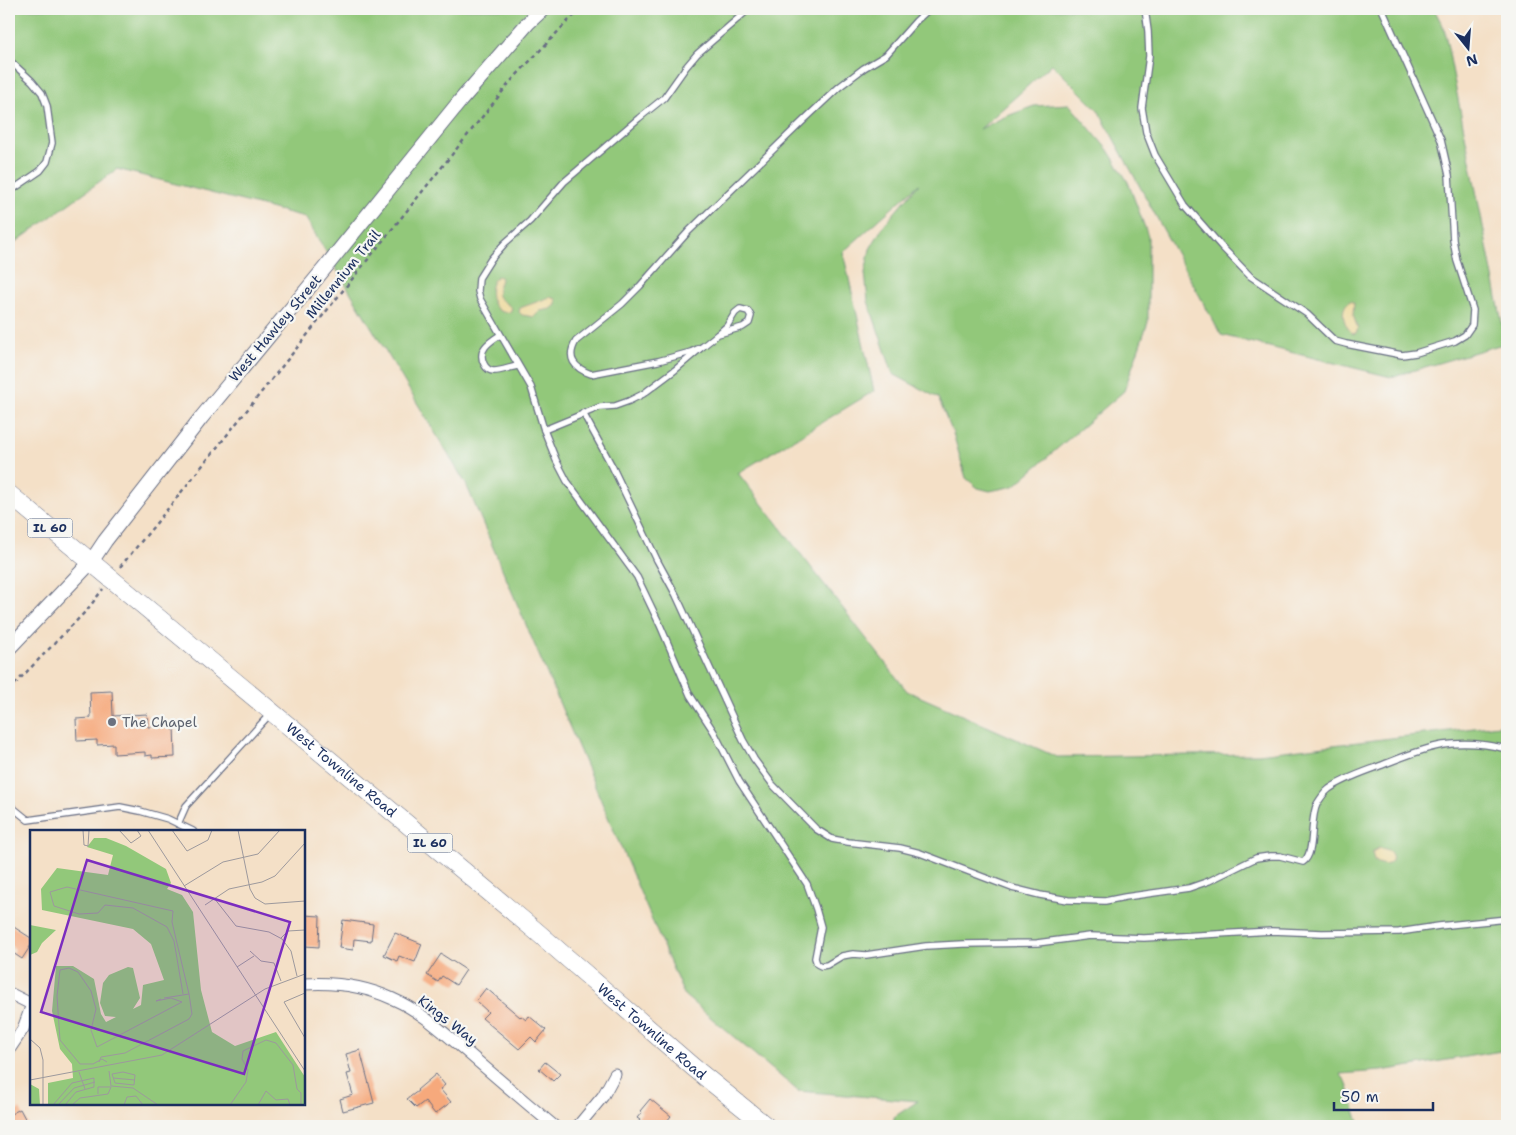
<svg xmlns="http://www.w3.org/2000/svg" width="1516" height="1135" viewBox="0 0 1516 1135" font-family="'Shantell Sans',sans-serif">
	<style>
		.green { fill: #92c87a; stroke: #567c6c }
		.sand { fill: #eeda9e; stroke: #84847e }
		.building { fill: #f6a97c }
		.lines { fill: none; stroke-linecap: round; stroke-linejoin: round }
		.service-casing { stroke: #676d83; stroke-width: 8 }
		.minor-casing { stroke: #676d83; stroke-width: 13 }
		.tertiary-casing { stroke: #676d83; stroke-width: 16 }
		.primary-casing { stroke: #676d83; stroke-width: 19 }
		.path { stroke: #676d83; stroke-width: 2.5; stroke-dasharray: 4 4; stroke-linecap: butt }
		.service { stroke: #fff; stroke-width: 5.5 }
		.minor { stroke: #fff; stroke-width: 11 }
		.tertiary { stroke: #fff; stroke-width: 14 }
		.primary { stroke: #fff; stroke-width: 18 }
		.worship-dot { fill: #6b7280; stroke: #f6f6f2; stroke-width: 2 }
		.labels { text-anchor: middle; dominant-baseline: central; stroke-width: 4.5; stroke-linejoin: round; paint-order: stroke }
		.shield { fill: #f6f6f2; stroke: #5d6b8a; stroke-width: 1 }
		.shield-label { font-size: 12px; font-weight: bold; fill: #1b2f5e }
		.street-label { font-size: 14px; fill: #1b2f5e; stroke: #f6f6f2 }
		.worship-label { font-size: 14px; fill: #5b616d; stroke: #f6f6f2; text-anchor: start }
		.inset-road { fill: none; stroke: #9d999d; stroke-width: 1 }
		.view { fill: #7b2cbf; fill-opacity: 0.15; stroke: #7b2cbf; stroke-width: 2.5 }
		.inset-edge { fill: none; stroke: #1b2f5e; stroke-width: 2.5 }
	</style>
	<rect width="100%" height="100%" fill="#f6f6f2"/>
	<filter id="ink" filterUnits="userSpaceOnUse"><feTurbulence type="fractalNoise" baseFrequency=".02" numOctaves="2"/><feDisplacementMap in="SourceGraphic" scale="10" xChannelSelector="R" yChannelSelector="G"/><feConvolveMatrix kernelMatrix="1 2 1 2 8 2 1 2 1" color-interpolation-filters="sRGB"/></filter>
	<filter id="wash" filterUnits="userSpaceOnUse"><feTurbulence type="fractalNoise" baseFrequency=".0096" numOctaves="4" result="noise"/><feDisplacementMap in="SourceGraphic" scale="20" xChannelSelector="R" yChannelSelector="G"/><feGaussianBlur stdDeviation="1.12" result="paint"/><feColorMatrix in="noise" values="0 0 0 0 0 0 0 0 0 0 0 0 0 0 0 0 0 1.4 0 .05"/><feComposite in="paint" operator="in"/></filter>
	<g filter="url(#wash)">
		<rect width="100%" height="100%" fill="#f4e0c7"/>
		<polygon class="green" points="9,9 1434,9 1444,28 1506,343 1391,377 1221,335 1098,110 1052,64 980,129 1002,118 1034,106 1069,104 1108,150 1128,182 1148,236 1148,322 1124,391 1014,486 990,491 978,488 966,478 953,433 938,398 893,374 868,301 865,273 870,249 884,225 919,184 843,252 874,391 738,473 907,691 1057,757 1259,754 1507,724 1507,1050 1381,1071 1340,1074 1346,1081 1360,1126 894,1126 894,1117 918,1101 798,1091 684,995 466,484 305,217 117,169 9,247"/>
		<g class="sand">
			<path d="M497 276 500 277 501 279C494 300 498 296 512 308L510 312C491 316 484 287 497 276Z"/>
			<polygon points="550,297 556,299 556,305 551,309 540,311 534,317 522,315 519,312 520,308"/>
			<path d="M1350 301 1354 303 1353 315 1358 329 1356 333 1353 334C1344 326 1338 309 1350 301Z"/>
			<path d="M1379 848C1400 848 1395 874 1374 861L1372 852Z"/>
		</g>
		<g id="blocks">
			<g class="building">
				<polygon points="112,691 113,716 147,714 148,727 174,725 175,757 152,758 152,755 145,756 145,752 114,754 114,744 97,745 97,740 77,741 76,719 91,718 90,692"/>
				<polygon points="304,915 320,916 319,947 305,946"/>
				<polygon points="343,920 373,924 371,941 354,939 353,950 339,948"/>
				<polygon points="9,924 31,938 31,945 22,959 13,953 15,949 9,945"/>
				<polygon points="395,933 422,944 415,962 399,956 397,961 384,955"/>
				<polygon points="441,954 466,970 456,985 442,976 438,982 427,975"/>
				<polygon points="486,988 520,1017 521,1016 526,1020 529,1016 546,1030 536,1042 531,1037 519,1049 482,1018 488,1012 476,1001"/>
				<polygon points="360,1050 374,1103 343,1111 340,1099 353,1095 347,1074 351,1073 346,1054"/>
				<polygon points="545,1062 560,1074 553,1081 539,1069"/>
				<polygon points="436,1074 445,1085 440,1089 451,1102 435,1114 425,1101 416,1108 407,1099 418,1091 417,1090"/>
				<polygon points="650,1099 671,1116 663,1126 635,1126 640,1120 637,1118 642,1112 640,1111"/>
				<polygon points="20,1109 29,1126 9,1126 9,1115"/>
			</g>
		</g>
	</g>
	<g filter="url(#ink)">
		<use href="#blocks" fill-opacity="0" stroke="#676d83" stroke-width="1"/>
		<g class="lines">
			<defs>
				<g id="service">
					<polyline points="1145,9 1148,31 1149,56 1142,108 1146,132 1155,155 1185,205 1221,246 1250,276 1307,314 1335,341 1346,344 1402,355 1416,353 1455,341 1465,335 1472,325 1473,310 1457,261 1453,240 1449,175 1441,140 1382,9"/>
					<polyline points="9,60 32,81 42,93 47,106 52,143 47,162 40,171 9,192"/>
					<path d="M718 334 743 327 749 323 751 316 748 311 740 309 735 313 727 326 718 334 702 347 691 352 658 361 591 374C574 368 566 358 576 341L622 304 640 286 689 231 805 119 839 87 864 68 886 55 916 21 929 9"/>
					<path d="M500 335C489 342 477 350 484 364 486 368 489 371 494 371 501 371 511 367 518 366"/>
					<polyline points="702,347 675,370 643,394 629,401 615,406 600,407 544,430 556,460 567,481 637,577 660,625 690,695 714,732 739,781 807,884 816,909 821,927 815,958 817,964 821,966 827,965 842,956 853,954 866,955 926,946 963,944 1037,943 1090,936 1144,938 1272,931 1322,933 1399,932 1439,926 1507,919"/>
					<path d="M583 413 612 466 657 560 676 595 743 740 754 759 773 785 816 829 832 839 848 842 900 848 920 853 1012 888 1040 895 1068 900 1105 901 1125 897 1189 888 1209 881 1256 858 1270 856H1280L1303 862C1316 853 1309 820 1317 804 1320 799 1324 793 1329 789 1343 779 1361 773 1377 767 1398 759 1420 749 1443 745 1464 742 1487 744 1507 749"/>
					<polyline points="544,430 531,387 480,299 478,291 479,278 491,259 505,243 530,221 564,182 639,118 664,98 686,67 697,54 749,9"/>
					<polyline points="9,803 12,807 28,820 120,807 140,811 168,819 193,831"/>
					<polyline points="178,824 186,806 271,713"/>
				</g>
				<g id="minor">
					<path d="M304 984C334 982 365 986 393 999 421 1011 444 1033 467 1052 496 1077 525 1102 554 1126"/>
					<polyline points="9,993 31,1004"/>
					<polyline points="9,1050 23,1029 31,1007"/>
					<polyline points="578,1126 603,1096 615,1074"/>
				</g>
				<polyline id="tertiary" points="9,648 91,562 105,541 201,418 324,269 460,101 528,23 543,9"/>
				<g id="primary">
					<path id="s1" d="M9 494 536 931 693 1067 766 1126"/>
				</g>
			</defs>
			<use href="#service" class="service-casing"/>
			<use href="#minor" class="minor-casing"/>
			<use href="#tertiary" class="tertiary-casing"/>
			<use href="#primary" class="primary-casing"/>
			<g class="path">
				<polyline points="120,567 154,526 511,81 569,20 582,9"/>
				<polyline points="9,690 87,610 103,589"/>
			</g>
			<use href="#service" class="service"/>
			<use href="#minor" class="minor"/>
			<use href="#tertiary" class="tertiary"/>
			<use href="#primary" class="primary"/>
		</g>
	</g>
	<circle class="worship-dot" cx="112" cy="722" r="5"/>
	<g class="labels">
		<g class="shield">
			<rect x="27.5" y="518.5" width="45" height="19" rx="4"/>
			<rect x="407.5" y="833.5" width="45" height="19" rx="4"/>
		</g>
		<g class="shield-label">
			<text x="50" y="528">IL 60</text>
			<text x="430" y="843">IL 60</text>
		</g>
		<g class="street-label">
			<text transform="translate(343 274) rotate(-51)">Millennium Trail</text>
			<text transform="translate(275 328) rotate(-50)">West Hawley Street</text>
			<text stroke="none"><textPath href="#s1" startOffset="432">West Townline Road</textPath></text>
			<text transform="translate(448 1020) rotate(38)">Kings Way</text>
			<text stroke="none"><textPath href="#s1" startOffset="838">West Townline Road</textPath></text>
		</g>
		<g class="worship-label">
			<text x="122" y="722">The Chapel</text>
		</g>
	</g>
	<g transform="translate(30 830)">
		<rect width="275" height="275" fill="#f4e0c7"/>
		<path d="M64 8H76L96 16 136 39 141 53 137 59 152 65 163 82 171 160 182 202 205 216 246 202 275 247V275H18V253L43 248 42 234 30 219 22 181 26 136H43L64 149 71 184 76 192 86 187 75 186 70 173 73 153 79 145 98 137 103 138 110 168 103 179 111 175 113 155 134 150 121 114 103 99 12 80 11 59 27 38 78 45 83 25 57 17ZM0 95 26 100 12 113 7 122 0 125ZM0 254 9 259 10 275H0Z" fill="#92c87a"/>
		<path class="inset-road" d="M53 0 54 15 58 16 59 0M89 0 101 13 111 6 107 0M118 0 275 241M142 0 157 21 178 10 182 0M208 0 220 59 225 68 235 74 275 71M154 56 193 32 228 24 250 0M184 68 206 96 239 102 252 109 261 121 267 146M175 75 199 59 232 52 245 46 275 13M251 108 258 101 275 100M220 121 231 131 244 133 251 151M207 137 224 126M134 168 159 164 142 92 143 81 37 57 20 62 24 76 49 84 68 83 75 75 103 78 137 97 144 111 153 164M254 172 275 208M254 172 275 163M0 209 10 218 13 230V275M69 232 71 227 95 223 159 189 162 184 159 164M77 232 72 229 63 234H50L30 210 27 166 30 140 39 138 48 142 61 161 66 179 61 200 67 217 152 172 141 168 126 171 131 169M79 241 81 256 103 258 128 275M49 242 55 259M93 242 105 245 104 255 85 253 82 244ZM83 248 105 250M0 250 132 225 235 159 275 144M68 264V257H81M23 275 42 253 64 248V257L46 262 35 275M28 275 44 258 65 252M42 275 50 268 78 264 81 257M94 275 97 267 106 266 113 275M200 275 216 252 218 240 212 229 213 221 236 210 246 213 263 235 267 259 271 263V275M228 275 236 261 246 270 258 269 260 275"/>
		<path class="view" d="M57 30 260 92 214 244 11 182Z"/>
		<rect width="275" height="275" class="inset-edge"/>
	</g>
	<rect width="1516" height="1135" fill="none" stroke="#f6f6f2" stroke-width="30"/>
	<g transform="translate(1468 48) rotate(163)" stroke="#f6f6f2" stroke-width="4" paint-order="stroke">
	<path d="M0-4L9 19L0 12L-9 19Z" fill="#1b2f5e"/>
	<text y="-8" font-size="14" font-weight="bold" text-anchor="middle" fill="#1b2f5e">N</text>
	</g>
	<path d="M1334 1102v8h99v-8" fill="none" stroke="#1b2f5e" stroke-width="2.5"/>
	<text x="1341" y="1102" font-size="15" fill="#1b2f5e" stroke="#f6f6f2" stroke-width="4" paint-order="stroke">50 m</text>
</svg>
